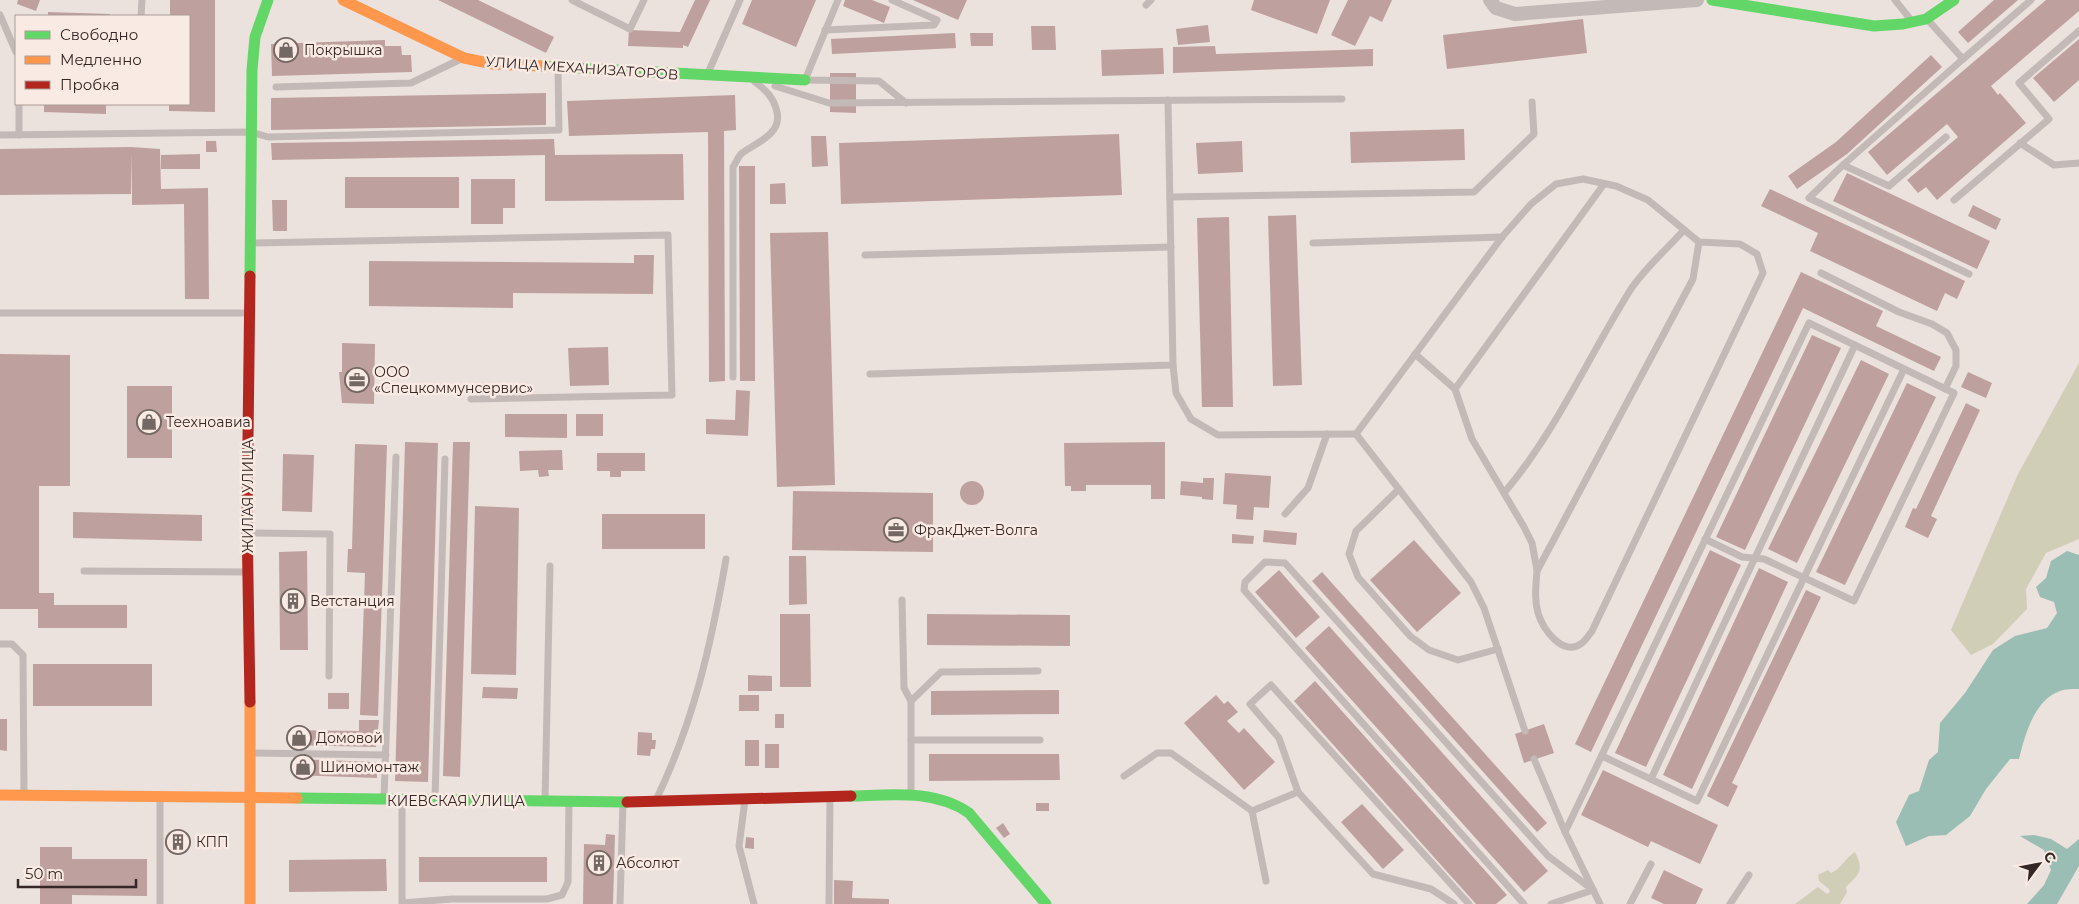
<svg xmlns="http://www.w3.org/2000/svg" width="2079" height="904" viewBox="0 0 2079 904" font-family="Montserrat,sans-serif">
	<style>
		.green { fill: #d1ceb7 }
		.water { fill: #9abdb4 }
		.building { fill: #bea19f }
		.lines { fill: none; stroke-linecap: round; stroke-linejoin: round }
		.lane { stroke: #c3bab7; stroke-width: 7 }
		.street { stroke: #c3bab7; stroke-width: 14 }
		.fast { stroke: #63d668; stroke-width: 11 }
		.slow { stroke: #ff974d; stroke-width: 11 }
		.jam { stroke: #b3261e; stroke-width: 11 }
		.labels { text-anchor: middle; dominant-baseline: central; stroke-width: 5; stroke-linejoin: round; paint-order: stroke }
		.poi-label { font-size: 14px; fill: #342725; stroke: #f9eae3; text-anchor: start }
		.street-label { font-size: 14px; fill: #342725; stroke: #f9eae3 }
	</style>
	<rect width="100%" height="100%" fill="#ebe1dd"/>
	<g class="green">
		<polygon points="2079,363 2079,539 2046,553 2026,589 2027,609 1993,644 1971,655 1951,630 2018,474"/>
		<path d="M1855 852C1864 871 1860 873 1846 887L1847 892 1840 904H1795L1818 887 1827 894 1830 892 1829 889 1819 881 1818 875 1828 870 1831 873C1841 869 1845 858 1855 852Z"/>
	</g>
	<g class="water">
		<path d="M2067 551 2079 555V689C2073 689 2065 689 2060 691 2034 700 2025 735 2019 759H2010L1986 789 1970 816 1946 835 1929 836 1906 846 1896 822 1909 795 1919 791 1929 760 1938 752 1940 723 1965 693 1993 650 2015 636 2047 628 2057 613 2054 602 2040 597 2036 587 2046 578 2051 561Z"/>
		<polygon points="2034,835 2051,839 2067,849 2079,839 2079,866 2057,904 2027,904 2044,885 2051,870 2044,850 2020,836"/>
	</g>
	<g class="building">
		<polygon points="18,0 40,0 36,11 17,4"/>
		<polygon points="170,0 215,0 215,112 169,111 169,104 189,104 189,16 170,16"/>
		<polygon points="438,0 478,0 554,37 546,53"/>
		<polygon points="695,0 710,0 688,47 683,45 683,48 628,46 629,30 680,32"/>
		<polygon points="752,0 816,0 796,47 742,24"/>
		<polygon points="845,0 872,0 890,7 884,23 843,6"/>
		<polygon points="913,0 967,0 958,20"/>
		<polygon points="1254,0 1330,0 1317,34 1251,10"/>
		<polygon points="1348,0 1392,0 1382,22 1370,16 1355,46 1331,35"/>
		<polygon points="1994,0 2018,0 1968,43 1958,32"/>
		<polygon points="2046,0 2079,0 2079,11 1991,86 1998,95 2000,93 2026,123 1937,200 1926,187 1918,193 1907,180 1958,137 1947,124 1887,175 1868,152"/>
		<polygon points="48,12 110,14 109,16 48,16"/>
		<polygon points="1583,19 1587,53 1447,69 1443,35"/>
		<polygon points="1208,25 1210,42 1178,45 1176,29"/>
		<polygon points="1031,26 1055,26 1056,50 1032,50"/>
		<polygon points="955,33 956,48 832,54 831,39"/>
		<polygon points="970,33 993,33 993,46 971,46"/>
		<polygon points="2079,39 2079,80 2054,102 2033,78"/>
		<polygon points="385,40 385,46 401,46 402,55 411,55 412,72 272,76 271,44"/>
		<polygon points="1215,46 1216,54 1373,49 1373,66 1173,73 1173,47"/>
		<polygon points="1163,48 1164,74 1102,76 1101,50"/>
		<polygon points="1931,55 1942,67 1847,154 1797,189 1788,176 1836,142"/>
		<polygon points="830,73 856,73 856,113 830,112"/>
		<polygon points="546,93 546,125 271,130 271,98"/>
		<polygon points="735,95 736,130 724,131 725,381 709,382 708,132 569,136 567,101"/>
		<polygon points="44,104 106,104 106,114 44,112"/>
		<polygon points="1464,129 1465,160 1351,163 1350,132"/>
		<polygon points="1119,134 1122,195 841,204 839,143"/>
		<polygon points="811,136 826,136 828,166 812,167"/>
		<polygon points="554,139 555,155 683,154 684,200 545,201 545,155 272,160 271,143"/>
		<polygon points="206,141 216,141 217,152 206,152"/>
		<polygon points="1242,141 1243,172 1198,174 1196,143"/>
		<polygon points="131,147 160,149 161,189 208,188 209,299 185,299 184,204 132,205 132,153 131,194 0,195 0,149"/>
		<polygon points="200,154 200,169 161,169 161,155"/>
		<polygon points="739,166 755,166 755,381 740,381"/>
		<polygon points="1847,173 1990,241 1977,269 1833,201"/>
		<rect x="345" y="177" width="114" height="31"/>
		<polygon points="471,179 515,179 515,208 503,208 503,224 471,224"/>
		<polygon points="785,183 786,204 770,204 770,184"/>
		<polygon points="1770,189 1965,281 1957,299 1945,293 1937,311 1810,251 1818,233 1761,206"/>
		<polygon points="272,200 287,200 287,231 273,231"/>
		<polygon points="1973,205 2001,219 1996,230 1968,216"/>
		<polygon points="1296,215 1302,385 1273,386 1268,216"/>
		<polygon points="1229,217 1233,407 1202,407 1197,218"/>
		<polygon points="828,232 835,485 777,487 770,233"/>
		<polygon points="634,255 654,255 653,294 513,293 513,308 369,306 369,261 634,263"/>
		<polygon points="1801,272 1883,311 1876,326 1941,357 1934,371 1803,308 1591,752 1575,744"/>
		<polygon points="1812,335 1841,348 1745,550 1716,537"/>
		<polygon points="342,343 375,344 374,404 342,403 339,372 342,372"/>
		<polygon points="608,347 609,385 570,386 568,348"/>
		<polygon points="0,354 70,355 70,486 39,486 39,593 54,593 54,605 127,605 127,628 38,628 38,609 0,609"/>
		<polygon points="1861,360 1889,374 1797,563 1768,549"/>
		<polygon points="1968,372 1992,383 1986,398 1961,387"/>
		<polygon points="1907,383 1936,397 1845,585 1816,572"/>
		<rect x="127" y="386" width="45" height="72"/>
		<polygon points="736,390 750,391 748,436 706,434 706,419 735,420"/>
		<polygon points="1966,403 1980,410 1931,516 1937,519 1928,538 1905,527 1913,508 1916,509"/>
		<polygon points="505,414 567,414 567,438 505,437"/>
		<rect x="576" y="414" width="27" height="22"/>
		<polygon points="405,442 438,443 428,782 395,781"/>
		<polygon points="453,442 470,442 460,777 443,776"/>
		<polygon points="1165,442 1165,499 1151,499 1151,485 1086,485 1086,491 1071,491 1071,486 1065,486 1064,443"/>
		<polygon points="355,444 387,445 378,716 360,715 365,573 347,572 348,549 352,549"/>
		<polygon points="562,450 563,470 548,470 549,476 539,477 538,470 520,471 519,451"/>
		<polygon points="597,453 645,453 645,471 621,471 621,477 610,477 610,471 597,471"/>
		<polygon points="283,454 314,455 312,512 282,511"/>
		<polygon points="1225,473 1271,476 1269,508 1254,507 1253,520 1236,519 1237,505 1223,504"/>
		<polygon points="1203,478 1214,478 1213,500 1202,499 1202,497 1180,495 1181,481 1203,483"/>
		<circle cx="972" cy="493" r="12"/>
		<polygon points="793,491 933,493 933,552 792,550"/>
		<polygon points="475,506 519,508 516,675 471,674"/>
		<polygon points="73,512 202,515 202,541 73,538"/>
		<rect x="602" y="514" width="103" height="35"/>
		<polygon points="1264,530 1297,533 1296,545 1263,542"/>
		<polygon points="1232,534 1254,536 1253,544 1232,543"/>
		<polygon points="1414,540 1461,593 1417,632 1370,580"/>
		<polygon points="1710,550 1741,565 1646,767 1615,753"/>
		<polygon points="307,551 308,650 280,650 279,552"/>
		<polygon points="789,556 806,556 807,604 789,605"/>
		<polygon points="1759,568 1788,582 1692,789 1663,775"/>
		<polygon points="1279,570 1320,617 1296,638 1255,592"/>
		<polygon points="1322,572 1547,823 1537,832 1312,581"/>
		<polygon points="1806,590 1821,597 1732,783 1738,786 1728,807 1707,796"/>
		<polygon points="780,614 810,614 811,687 780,687"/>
		<polygon points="927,614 1070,615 1070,646 927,645"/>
		<polygon points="1329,626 1548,871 1524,892 1305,648"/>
		<rect x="33" y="664" width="119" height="42"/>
		<polygon points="748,675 772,676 772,691 748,691"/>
		<polygon points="1315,681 1507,895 1496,904 1476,904 1294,701"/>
		<polygon points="483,687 518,688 517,699 482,698"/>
		<polygon points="1059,690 1059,714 931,715 931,691"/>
		<rect x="328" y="693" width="21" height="16"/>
		<rect x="739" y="695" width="20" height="16"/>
		<polygon points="1216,695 1224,704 1228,701 1238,712 1227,721 1239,733 1244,728 1275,762 1244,790 1184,723"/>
		<rect x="775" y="714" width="9" height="14"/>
		<polygon points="0,719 7,719 7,751 0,750"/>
		<polygon points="359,720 379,720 376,747 288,745 288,730 359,731"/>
		<polygon points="1544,724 1554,753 1524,763 1515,734"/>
		<polygon points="638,732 652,733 652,740 656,740 655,749 651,749 650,756 637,755"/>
		<rect x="745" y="740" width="14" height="26"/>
		<rect x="765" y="744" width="14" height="24"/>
		<polygon points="929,754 1059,754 1060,780 929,781"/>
		<polygon points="294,759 377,762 377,778 293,775"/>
		<polygon points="1603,770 1718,825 1700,864 1651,841 1648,847 1581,815"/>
		<rect x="1036" y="803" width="13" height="8"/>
		<polygon points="1362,804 1404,850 1383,869 1341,822"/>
		<polygon points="1003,823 1010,834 1004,838 996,828"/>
		<polygon points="606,834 615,835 613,904 583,904 584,844 605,845"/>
		<polygon points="746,837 754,838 754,849 745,848"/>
		<polygon points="187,838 187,844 169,845 169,839"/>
		<polygon points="40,847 72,847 72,859 147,859 147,896 72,895 72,904 40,904"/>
		<rect x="419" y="857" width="128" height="25"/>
		<polygon points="386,859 387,891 289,892 289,860"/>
		<polygon points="1664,870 1703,889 1696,904 1664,904 1651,898"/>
		<polygon points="834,880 853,881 852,898 889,899 889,904 834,904"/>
	</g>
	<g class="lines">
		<g class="lane">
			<polyline points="572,0 630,29 644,0"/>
			<polyline points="838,0 805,80 879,81 906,103"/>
			<polyline points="1895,0 1911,20"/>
			<polyline points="1146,5 1151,0"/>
			<polyline points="0,15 16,52"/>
			<polyline points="141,16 142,0"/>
			<polyline points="1927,19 1963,59 2031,0"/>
			<polyline points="825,30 934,25 937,20 892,0"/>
			<polyline points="708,73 740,0"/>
			<polyline points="775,86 829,103 1342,99"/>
			<polyline points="276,87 411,83 461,59"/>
			<polyline points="19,104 19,135"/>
			<polyline points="0,135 251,132 268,137 559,130 558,69"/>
			<polyline points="1946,137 1889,186 1843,165 1963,59"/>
			<polyline points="2020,143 2054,165 2079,163"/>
			<polyline points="1843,165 1809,198 1969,274"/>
			<polyline points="1170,197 1474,192 1534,134 1532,102"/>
			<polyline points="1954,200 2049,119 2019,83 2079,31"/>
			<polyline points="250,243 668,235 672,395 471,399"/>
			<polyline points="1313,243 1502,237"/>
			<polyline points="865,255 1171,247"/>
			<polyline points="1821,273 1899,312 1932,324 1947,333 1956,350 1956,366 1945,389"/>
			<polyline points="0,313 249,313"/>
			<polyline points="1415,354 1455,389 1472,439 1524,527 1532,543 1537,570"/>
			<polyline points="1173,365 1176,393 1191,419 1218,435 1356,434"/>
			<polyline points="870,374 1173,365 1168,100"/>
			<path d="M733 377V167C736 163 738 157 741 154 755 143 782 135 777 112 774 98 766 90 755 82"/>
			<polyline points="1455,389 1604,184"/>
			<polyline points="1399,489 1356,531 1349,554 1358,577 1410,636 1429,650 1458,660 1498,649"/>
			<path d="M1504 493C1556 432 1588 357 1631 289 1645 268 1667 249 1684 230"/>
			<polyline points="1285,514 1308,488 1327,434"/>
			<polyline points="248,533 330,534 329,676"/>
			<polyline points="84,571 246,572"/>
			<polyline points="902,600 904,688 911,701"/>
			<polyline points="0,644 12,644 23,655 24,795"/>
			<path d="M1525 731 1484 608 1471 582 1356 434 1502 237 1531 204 1556 184 1583 179 1616 186 1648 200 1699 242 1740 244 1757 254 1763 273 1592 631C1589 635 1586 640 1582 643 1563 658 1543 629 1538 613 1534 599 1536 585 1537 571L1693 279 1699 242"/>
			<polyline points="911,740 1040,740"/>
			<polyline points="251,753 386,755"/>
			<polyline points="1602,756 1697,801 1904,369"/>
			<polyline points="1534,759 1565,832 1600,904"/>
			<polyline points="1124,776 1157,753 1171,753 1252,811"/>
			<polyline points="1651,779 1855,345"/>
			<polyline points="911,794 911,701 941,672 1038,671"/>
			<polyline points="384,798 396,457"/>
			<polyline points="435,798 445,459"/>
			<path d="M656 800C694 721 711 645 726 559"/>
			<polyline points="745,800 739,846 754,904"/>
			<polyline points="402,801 402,903 452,899 547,899 562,895 568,882 569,802"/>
			<polyline points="545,801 550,566"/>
			<polyline points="1565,832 1809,323 1954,393 1854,601 1764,559 1742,557 1705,539"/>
			<polyline points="1266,881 1252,811 1298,792"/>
			<polyline points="160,904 160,798"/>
			<polyline points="620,904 623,802"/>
			<polyline points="829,904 830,797"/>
			<polyline points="1454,904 1431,889 1373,874 1298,792 1279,738 1250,704 1271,685 1469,904"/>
			<polyline points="1524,904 1244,590 1245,582 1265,562 1285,563 1548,856 1593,890 1551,904"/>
			<polyline points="1630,904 1651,864"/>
			<polyline points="1730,904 1749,875"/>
		</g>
		<polyline class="street" points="1490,0 1496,8 1515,14 1697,0"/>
		<g class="fast">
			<polyline points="1712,0 1874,26 1903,24 1926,19 1954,0"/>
			<polyline points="541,66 805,80"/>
			<polyline points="250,276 252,70 255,37 268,0"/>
			<path d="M851 796C890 795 935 789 969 813L1046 904"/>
			<polyline points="297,798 627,802"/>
		</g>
		<g class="slow">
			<polyline points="343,0 464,58 493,64 541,66"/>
			<polyline points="250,702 250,904"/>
			<polyline points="0,795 297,798"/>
		</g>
		<g class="jam">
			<polyline points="250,702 247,519 250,276"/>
			<polyline points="627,802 851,796"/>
		</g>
	</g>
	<defs>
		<symbol id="shop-ring" viewBox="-11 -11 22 22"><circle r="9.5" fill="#f9eae3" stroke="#746865" stroke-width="1.5"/><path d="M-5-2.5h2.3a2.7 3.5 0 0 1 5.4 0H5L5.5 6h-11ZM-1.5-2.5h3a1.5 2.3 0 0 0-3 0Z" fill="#746865"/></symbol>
		<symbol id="office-ring" viewBox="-11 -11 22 22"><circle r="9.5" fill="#f9eae3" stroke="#746865" stroke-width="1.5"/><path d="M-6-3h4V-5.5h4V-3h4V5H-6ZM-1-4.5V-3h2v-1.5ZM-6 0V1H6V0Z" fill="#746865"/></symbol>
		<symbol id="building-ring" viewBox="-11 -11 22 22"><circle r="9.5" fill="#f9eae3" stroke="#746865" stroke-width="1.5"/><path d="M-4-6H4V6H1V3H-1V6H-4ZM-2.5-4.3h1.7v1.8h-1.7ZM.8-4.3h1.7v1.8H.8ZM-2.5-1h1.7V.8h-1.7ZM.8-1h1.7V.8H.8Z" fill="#746865"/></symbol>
	</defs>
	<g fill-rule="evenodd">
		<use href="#shop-ring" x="272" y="36" width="28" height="28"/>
		<use href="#office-ring" x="343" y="366" width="28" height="28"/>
		<use href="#shop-ring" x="135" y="408" width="28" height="28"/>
		<use href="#office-ring" x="882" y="516" width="28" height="28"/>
		<use href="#building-ring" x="279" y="587" width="28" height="28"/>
		<use href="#shop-ring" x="285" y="724" width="28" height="28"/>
		<use href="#shop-ring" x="289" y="753" width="28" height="28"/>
		<use href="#building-ring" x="164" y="828" width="28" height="28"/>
		<use href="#building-ring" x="585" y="849" width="28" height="28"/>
	</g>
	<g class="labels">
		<g class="poi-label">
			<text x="304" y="50">Покрышка</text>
			<text x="374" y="372">ООО<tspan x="374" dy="16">«Спецкоммунсервис»</tspan></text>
			<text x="166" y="422">Теехноавиа</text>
			<text x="914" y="530">ФракДжет-Волга</text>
			<text x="310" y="601">Ветстанция</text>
			<text x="316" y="738">Домовой</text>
			<text x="320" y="767">Шиномонтаж</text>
			<text x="196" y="842">КПП</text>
			<text x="616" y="863">Абсолют</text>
		</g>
		<g class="street-label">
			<text transform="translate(582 68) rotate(4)">УЛИЦА МЕХАНИЗАТОРОВ</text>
			<text transform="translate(248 496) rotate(-90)">ЖИЛАЯ УЛИЦА</text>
			<text x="456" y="801">КИЕВСКАЯ УЛИЦА</text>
		</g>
	</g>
	<rect x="15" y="15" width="175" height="90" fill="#f9eae3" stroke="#aa9c97"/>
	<rect x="25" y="31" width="25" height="8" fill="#63d668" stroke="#aa9c97"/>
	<text x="60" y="40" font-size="15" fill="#342725">Свободно</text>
	<rect x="25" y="56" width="25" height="8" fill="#ff974d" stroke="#aa9c97"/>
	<text x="60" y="65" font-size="15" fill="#342725">Медленно</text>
	<rect x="25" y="81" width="25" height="8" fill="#b3261e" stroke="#aa9c97"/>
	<text x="60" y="90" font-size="15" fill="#342725">Пробка</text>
	<g transform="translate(2039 864) rotate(58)" stroke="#f9eae3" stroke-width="4" paint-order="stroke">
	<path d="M0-4L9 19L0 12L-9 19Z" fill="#342725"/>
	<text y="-8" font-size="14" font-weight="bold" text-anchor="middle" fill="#342725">С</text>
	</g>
	<path d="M18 879v8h118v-8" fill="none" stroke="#342725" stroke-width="2.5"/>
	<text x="25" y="879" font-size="15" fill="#342725" stroke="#f9eae3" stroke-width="4" paint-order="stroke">50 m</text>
</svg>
